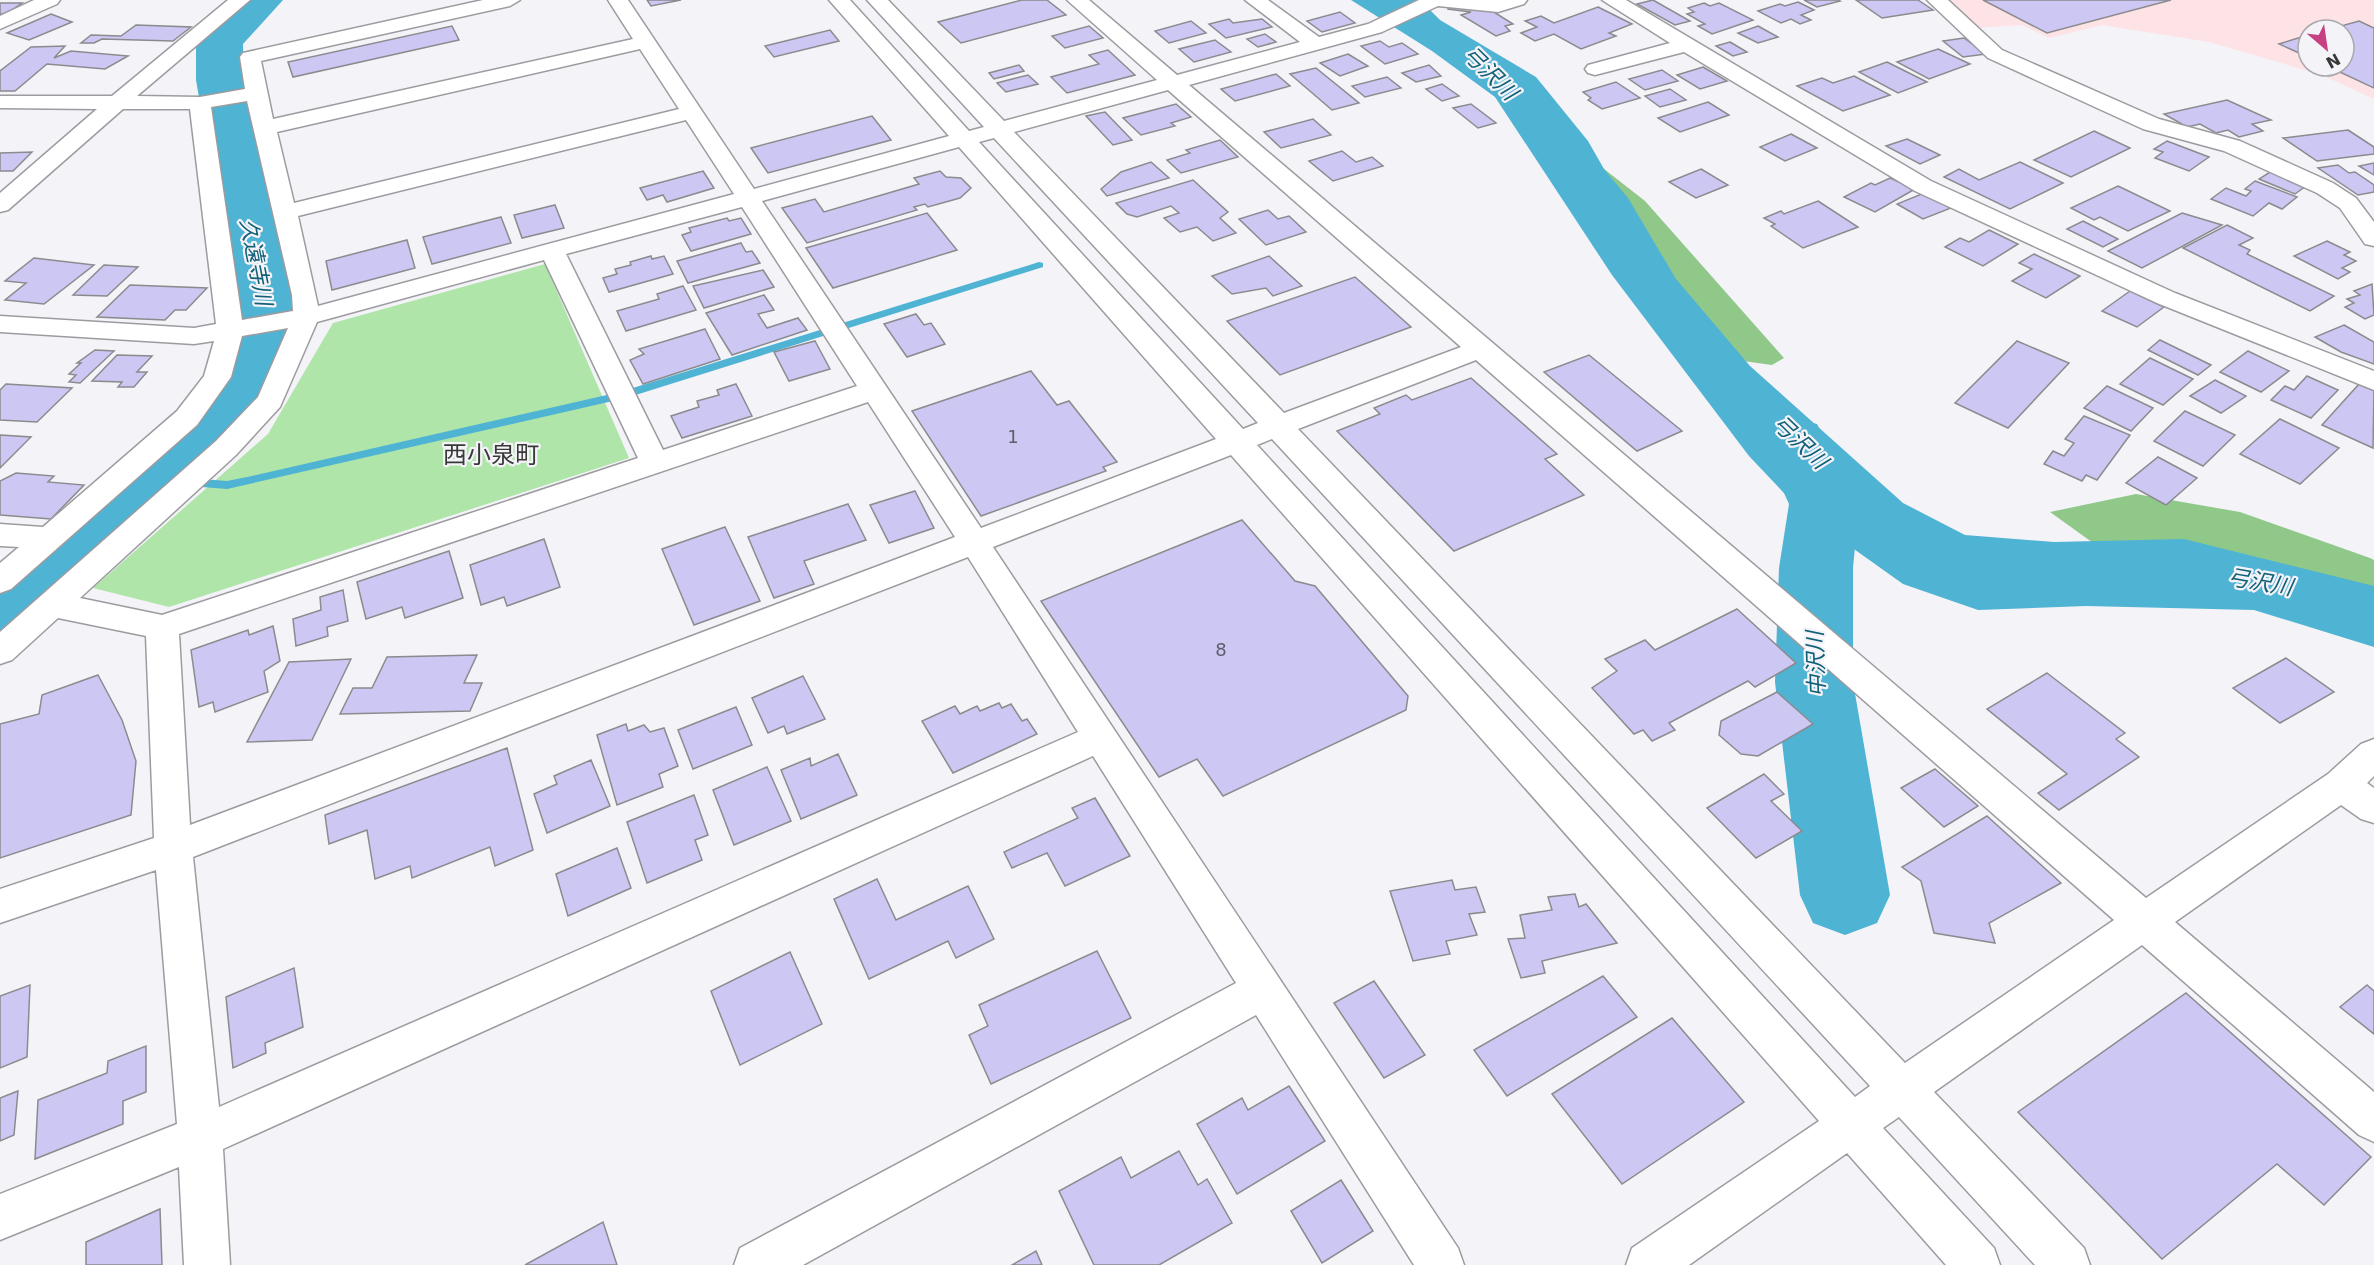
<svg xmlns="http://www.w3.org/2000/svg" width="2374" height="1265" viewBox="0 0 2374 1265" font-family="'DejaVu Sans','Noto Sans JP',sans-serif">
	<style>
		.commercial { fill: #fde2e6; fill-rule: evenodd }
		.green { fill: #afe5a9 }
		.forest { fill: #90c88a }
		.water { fill: #4fb3d4 }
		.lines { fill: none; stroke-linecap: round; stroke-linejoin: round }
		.stream { fill: #4fb3d4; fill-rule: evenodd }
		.river { fill: #4fb3d4; fill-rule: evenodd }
		.building { fill: #cdc7f4; stroke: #8b8b8e; stroke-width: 1.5 }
		.minor-casing { stroke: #9c9ca0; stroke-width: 3 }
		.minor { fill: #fff; fill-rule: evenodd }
		.labels { text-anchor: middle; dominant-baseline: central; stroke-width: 4.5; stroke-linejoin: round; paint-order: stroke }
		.number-label { font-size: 18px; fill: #5d5c68 }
		.water-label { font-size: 22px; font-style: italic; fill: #106178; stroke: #f4f3f8 }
		.quarter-label { font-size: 24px; fill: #383839; stroke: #f4f3f8 }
	</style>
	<rect width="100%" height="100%" fill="#f4f3f8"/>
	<path class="commercial" d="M1947 0H2374V99L2322 75 2209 42 2102 25 2049 38 2022 25 1975 28ZM2308 30H2344V66H2308Z"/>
	<polygon class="green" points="545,264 629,458 169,607 93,588 268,434 333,323"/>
	<g class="forest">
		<polygon points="1599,165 1645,201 1784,358 1772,365 1743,361 1694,330"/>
		<polygon points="2136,494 2240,512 2370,558 2374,560 2374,606 2096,545 2050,512"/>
	</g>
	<polygon class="water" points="1351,0 1420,0 1440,20 1536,77 1588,141 1604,169 1628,198 1676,279 1750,366 1903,503 1965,535 2054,542 2184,539 2374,586 2374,647 2254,610 2086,606 1978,610 1903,584 1802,512 1749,456 1612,275 1495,97 1432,51"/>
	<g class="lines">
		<g class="stream">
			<polygon points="1039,262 1043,263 1043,267 626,398 227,489 202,487 196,483 202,479 227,481 252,476 620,392"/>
			<polygon points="161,471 172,474 174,477 172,480 168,481 157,478 155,475"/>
		</g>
		<g class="river">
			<polygon points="235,0 283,0 243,44 244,80 296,313 292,347 270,395 229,453 27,633 0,641 0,571 181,421 210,387 230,347 236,313 196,80 196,41"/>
			<polygon points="1793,418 1817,424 1859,504 1853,568 1853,682 1890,895 1877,923 1845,935 1813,923 1800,895 1775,682 1779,568 1789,504 1760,440 1769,424"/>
		</g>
	</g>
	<g class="building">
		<polygon points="647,0 681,0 651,6"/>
		<polygon points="1022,0 1047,0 1066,15 961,43 938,22"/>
		<polygon points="1653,0 1690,21 1675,25 1637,4"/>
		<polygon points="1804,0 1838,0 1840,1 1817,7"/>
		<polygon points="1856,0 1918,0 1933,10 1882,18"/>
		<polygon points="1983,0 2171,0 2047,33"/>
		<polygon points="1798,2 1814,10 1801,15 1811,20 1800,24 1791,19 1781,23 1758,11 1780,4 1785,6"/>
		<polygon points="0,3 22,3 6,14 0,14"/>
		<polygon points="1450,3 1489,9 1513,24 1505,26 1510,31 1496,36 1461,15 1471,12 1448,9"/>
		<polygon points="1704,3 1710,6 1719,3 1753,20 1712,34 1698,26 1705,24 1687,14 1694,12 1688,8"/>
		<polygon points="1598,7 1632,24 1609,33 1616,36 1581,49 1554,34 1535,41 1521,33 1537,27 1525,21 1541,16 1554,23"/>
		<polygon points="1340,12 1355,23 1322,32 1307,21"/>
		<polygon points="51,14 72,22 29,40 7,33"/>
		<polygon points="1229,19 1233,23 1262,19 1272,27 1226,38 1209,24"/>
		<polygon points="1191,21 1206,33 1169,43 1155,31"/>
		<polygon points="2359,21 2374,28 2374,88 2327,66 2344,66 2344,30 2327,30"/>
		<polygon points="136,25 191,27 173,41 102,39 94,43 81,43 91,35 121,36"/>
		<polygon points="452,26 459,40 293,77 288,62"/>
		<polygon points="1089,26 1103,38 1065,48 1052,36"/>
		<polygon points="1758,26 1778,37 1758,43 1738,33"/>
		<polygon points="830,30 839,41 774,57 765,46"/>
		<polygon points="1265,34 1276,42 1258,47 1247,39"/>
		<polygon points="2308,35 2308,57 2279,44"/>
		<polygon points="1964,38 1986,54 1963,57 1943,41"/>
		<polygon points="1215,40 1231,52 1194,62 1179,49"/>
		<polygon points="1380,41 1389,47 1402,43 1418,54 1385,64 1361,46"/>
		<polygon points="1730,42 1747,52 1733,56 1716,46"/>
		<polygon points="65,46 54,58 71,51 128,56 105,69 47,64 15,91 0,91 0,71 31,47"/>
		<polygon points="1938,49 1970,64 1929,79 1897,62"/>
		<polygon points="1108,50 1135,75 1067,93 1051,77 1099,64 1089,55"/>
		<polygon points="1348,54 1368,66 1340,76 1320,63"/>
		<polygon points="1887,62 1927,82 1898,93 1859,72"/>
		<polygon points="1019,65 1024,71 994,79 989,73"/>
		<polygon points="1429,65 1441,76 1416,82 1402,73"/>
		<polygon points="1703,67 1727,81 1700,89 1677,75"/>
		<polygon points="1316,68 1359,103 1332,110 1290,74"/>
		<polygon points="1662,70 1678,81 1645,90 1629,79"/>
		<polygon points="1276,74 1290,86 1235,101 1221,89"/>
		<polygon points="1028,75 1038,84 1006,92 997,83"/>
		<polygon points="1854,76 1890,95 1843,111 1797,86 1822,78 1833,83"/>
		<polygon points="1387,77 1401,88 1365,97 1352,86"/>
		<polygon points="1616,82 1640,98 1602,109 1588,100 1591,98 1583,92"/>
		<polygon points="1442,84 1459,96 1442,101 1426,89"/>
		<polygon points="1670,89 1686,100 1660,107 1645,96"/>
		<polygon points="2227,100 2271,120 2252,124 2263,131 2239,137 2228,130 2216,133 2200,124 2187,127 2164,114"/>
		<polygon points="1708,102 1729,115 1680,132 1658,118"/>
		<polygon points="1176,104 1191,117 1171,123 1175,126 1141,135 1123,118"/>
		<polygon points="1471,104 1496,123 1478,128 1453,108"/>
		<polygon points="1105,112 1132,140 1113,145 1086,116"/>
		<polygon points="872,116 891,140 768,173 751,148"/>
		<polygon points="1313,119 1331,135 1281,148 1264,132"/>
		<polygon points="2348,130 2374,147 2374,154 2317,161 2283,138"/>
		<polygon points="2094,131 2130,148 2071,177 2034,160"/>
		<polygon points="1791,134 1817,148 1785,161 1760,147"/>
		<polygon points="1907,139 1940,155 1920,164 1886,146"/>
		<polygon points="1220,140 1238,157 1181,173 1167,160 1190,153 1186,150"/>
		<polygon points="2167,141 2209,157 2189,171 2155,158 2163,152 2154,149"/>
		<polygon points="1342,151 1356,162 1372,157 1383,166 1333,181 1309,161"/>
		<polygon points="32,152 13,171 0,171 0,153"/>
		<polygon points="1151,162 1169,178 1107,196 1101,189 1121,172"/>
		<polygon points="2020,162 2063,183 2010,209 1944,177 1959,169 1979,180"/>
		<polygon points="2374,163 2374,175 2359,166"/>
		<polygon points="2338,165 2349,173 2355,172 2374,185 2374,192 2358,195 2318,168"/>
		<polygon points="1701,169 1728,185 1696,198 1669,182"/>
		<polygon points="703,171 714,188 667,202 663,195 647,200 640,188"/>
		<polygon points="940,171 946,177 961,178 971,188 960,198 928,207 925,204 914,207 917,210 807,243 782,208 815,199 824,212 919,184 914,178"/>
		<polygon points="2270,172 2306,186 2295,194 2259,179"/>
		<polygon points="1890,178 1915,189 1875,212 1844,197 1871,183 1875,185"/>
		<polygon points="1193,180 1228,212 1220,218 1236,233 1213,241 1197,227 1180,232 1164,218 1179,213 1171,206 1137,217 1127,214 1116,203"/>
		<polygon points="2255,181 2297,197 2282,209 2269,203 2253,216 2211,199 2226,188 2246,196 2251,191 2245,189"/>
		<polygon points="2118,186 2170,211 2128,231 2100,217 2094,220 2071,208"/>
		<polygon points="1924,193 1951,208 1923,219 1897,204"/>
		<polygon points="1818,201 1858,227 1803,248 1771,226 1775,224 1764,218 1781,211 1784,214"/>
		<polygon points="555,205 564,228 522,238 514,215"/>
		<polygon points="1268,210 1278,219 1289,216 1306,232 1266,245 1239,219"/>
		<polygon points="927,213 957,250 833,288 806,248"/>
		<polygon points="2182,213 2222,225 2142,268 2108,251"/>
		<polygon points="501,217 511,243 432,264 423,237"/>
		<polygon points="727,218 729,221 741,218 751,234 691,251 682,235 691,232 689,228"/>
		<polygon points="2083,221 2118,239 2103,247 2067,229"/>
		<polygon points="2227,225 2253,238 2239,245 2250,250 2247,254 2334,296 2310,311 2183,248"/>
		<polygon points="1989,230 2018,244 1983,266 1945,247 1960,238 1969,242"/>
		<polygon points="407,240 415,268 332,290 326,261"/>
		<polygon points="2327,241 2350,252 2344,255 2356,261 2342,268 2350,272 2338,279 2294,256"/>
		<polygon points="741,243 746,252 752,251 760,263 688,283 677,261"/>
		<polygon points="2034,254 2080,276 2046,298 2012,281 2032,269 2019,263"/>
		<polygon points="651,256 652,259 664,256 673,274 609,292 603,278 617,274 615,269 631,265 630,262"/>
		<polygon points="1269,256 1302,286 1273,296 1266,288 1232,294 1212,276"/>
		<polygon points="34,258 94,265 44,304 5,300 26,283 5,281"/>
		<polygon points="104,265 138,267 107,296 73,295"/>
		<polygon points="763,270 774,287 704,308 693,286"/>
		<polygon points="1355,277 1411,327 1280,375 1227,321"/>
		<polygon points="2372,284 2374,315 2365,319 2345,307 2354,303 2347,299 2360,295 2354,291"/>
		<polygon points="130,285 207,288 186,310 175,310 165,320 97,317"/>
		<polygon points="683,286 696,310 626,331 617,311 659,299 657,294"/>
		<polygon points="2130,291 2164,307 2137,327 2102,311"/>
		<polygon points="764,295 774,310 758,314 767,328 798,318 807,330 732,355 706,313"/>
		<polygon points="916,314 924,325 931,323 945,344 907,357 884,324"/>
		<polygon points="2344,325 2374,342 2374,364 2341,352 2315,337"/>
		<polygon points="705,329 720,359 643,384 630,360 644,354 639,349"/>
		<polygon points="2160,340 2211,365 2198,375 2148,350"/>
		<polygon points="815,341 830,369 789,381 774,352"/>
		<polygon points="2017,341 2069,363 2008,428 1955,403"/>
		<polygon points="95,350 114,351 80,383 69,382 76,375 69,374 81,363 77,363"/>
		<polygon points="2248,351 2289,371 2261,392 2220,372"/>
		<polygon points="117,355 152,356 137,372 147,372 134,387 118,387 122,382 92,381"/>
		<polygon points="1589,355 1682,431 1637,451 1544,372"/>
		<polygon points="2150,358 2193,379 2163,405 2120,384"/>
		<polygon points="1031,371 1057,405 1069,401 1117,462 1103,467 1106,471 981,516 912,411"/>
		<polygon points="2307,376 2338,390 2311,418 2271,400 2285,386 2294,390"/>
		<polygon points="1471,378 1557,454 1545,459 1584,495 1454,551 1337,431 1380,414 1374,408 1406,395 1412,400"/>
		<polygon points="2215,380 2246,396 2221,413 2190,396"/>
		<polygon points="2360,383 2374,389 2373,448 2322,425"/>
		<polygon points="6,384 72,388 37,422 0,420 0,390"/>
		<polygon points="736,384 752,416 682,438 671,416 699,407 697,401 719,395 717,390"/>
		<polygon points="2107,386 2153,408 2131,431 2084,408"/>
		<polygon points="2185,411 2235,435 2203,466 2154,441"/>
		<polygon points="2084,416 2130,435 2097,480 2086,475 2082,481 2044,464 2053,451 2064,456 2074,443 2065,439"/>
		<polygon points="2280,419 2339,448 2300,484 2240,454"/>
		<polygon points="0,435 31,437 0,468"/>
		<polygon points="2158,457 2197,478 2166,505 2126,483"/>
		<polygon points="16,473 54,476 48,482 84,485 51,519 0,515 0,481"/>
		<polygon points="915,491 934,528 889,543 870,505"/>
		<polygon points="848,504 866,540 804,561 814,584 774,598 748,537"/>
		<polygon points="1242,520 1295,581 1315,586 1408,696 1406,710 1223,796 1197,759 1159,777 1041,601"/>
		<polygon points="725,527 760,601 694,625 662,549"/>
		<polygon points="544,539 560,587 507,606 504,597 481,605 470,565"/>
		<polygon points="449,551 463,598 405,618 402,607 366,619 357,582"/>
		<polygon points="343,590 348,621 327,627 328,636 296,646 293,619 321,610 320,597"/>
		<polygon points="1737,609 1796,663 1755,687 1748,681 1669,723 1675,730 1652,741 1643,730 1634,734 1592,688 1617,671 1605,659 1645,640 1655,650"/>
		<polygon points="273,626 280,661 264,671 268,692 215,712 213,702 199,707 191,650 248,630 249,635"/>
		<polygon points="477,655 464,683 482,683 470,711 340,714 353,688 372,688 387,657"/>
		<polygon points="2286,658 2334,692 2280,723 2233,688"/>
		<polygon points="351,659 312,740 247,742 289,662"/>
		<polygon points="2047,673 2125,733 2116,739 2139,757 2059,810 2038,793 2067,774 1987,709"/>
		<polygon points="98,675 122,720 136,761 131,815 0,858 0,724 39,714 42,695"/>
		<polygon points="803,676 825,719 787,734 784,726 768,733 752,698"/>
		<polygon points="1777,692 1813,724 1758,756 1741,754 1719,735 1721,721"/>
		<polygon points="999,703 1002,708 1011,704 1022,721 1027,719 1037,734 953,773 922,721 955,706 960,714 977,706 980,711"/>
		<polygon points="736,707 752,745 693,769 678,730"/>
		<polygon points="626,724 628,731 644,725 650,732 664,728 678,766 659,774 663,787 617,805 597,735"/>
		<polygon points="507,748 533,850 495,866 490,847 412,878 410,866 375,879 367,830 329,844 325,815"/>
		<polygon points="838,754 857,795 801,819 781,770 810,758 811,766"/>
		<polygon points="591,760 610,806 547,833 534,794 557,784 554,776"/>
		<polygon points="767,767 791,821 734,845 713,790"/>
		<polygon points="1935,769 1978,806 1944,827 1901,788"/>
		<polygon points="1764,774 1784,794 1771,801 1802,831 1756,858 1707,808"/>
		<polygon points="694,795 708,835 695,840 702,860 647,883 627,822"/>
		<polygon points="1095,798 1130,856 1065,886 1047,853 1012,868 1004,852 1078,818 1072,808"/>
		<polygon points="1987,816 2061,883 1989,923 1995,943 1934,933 1921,881 1902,867"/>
		<polygon points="617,848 631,888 568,916 556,874"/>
		<polygon points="877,879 896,920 968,886 994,939 956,958 948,941 869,979 834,899"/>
		<polygon points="1452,880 1455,890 1476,887 1485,912 1469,914 1477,935 1446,941 1450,954 1413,961 1390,891"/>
		<polygon points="1575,894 1579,907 1586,904 1617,943 1542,961 1545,973 1521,978 1508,939 1525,938 1520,915 1552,910 1548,897"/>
		<polygon points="1097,951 1131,1018 991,1084 969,1035 988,1026 979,1005"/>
		<polygon points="790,952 822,1024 740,1065 711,991"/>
		<polygon points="294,968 303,1027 265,1043 266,1053 233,1068 226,997"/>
		<polygon points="1603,976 1637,1017 1507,1096 1474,1050"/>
		<polygon points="1374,981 1425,1055 1384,1078 1334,1003"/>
		<polygon points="30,985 27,1057 0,1068 0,996"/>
		<polygon points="2367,985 2374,991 2374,1034 2340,1007"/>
		<polygon points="2186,993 2371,1157 2324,1205 2277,1164 2162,1259 2018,1112"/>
		<polygon points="1672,1018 1744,1102 1622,1184 1552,1094"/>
		<polygon points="146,1046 146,1092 123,1101 123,1124 35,1159 38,1100 107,1073 108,1061"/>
		<polygon points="1289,1086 1325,1141 1237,1194 1197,1124 1242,1098 1248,1110"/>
		<polygon points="18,1091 14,1135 0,1141 0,1098"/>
		<polygon points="1179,1151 1198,1185 1207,1179 1232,1223 1159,1265 1094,1265 1059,1191 1121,1157 1131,1178"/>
		<polygon points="1341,1180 1373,1231 1322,1263 1291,1211"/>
		<polygon points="160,1209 162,1265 86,1265 86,1242"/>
		<polygon points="603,1222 617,1265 525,1265"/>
		<polygon points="1036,1251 1042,1265 1012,1265"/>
	</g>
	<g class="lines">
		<defs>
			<g id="minor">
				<polygon points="34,0 60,0 57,4 0,29 0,16"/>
				<path d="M228 0H250L137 96 200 97 245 89 240 57 243 53 483 0H520L510 6 261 61 273 119 633 39 608 0H628L754 189 949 136 829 0H850L969 131 984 127 867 0H888L1004 121 1157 80 1067 0H1089L1177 75 1300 42 1245 0H1268L1319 37 1368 24 1419 0H1527L1524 4 1498 12 1438 6 1382 32 1189 85 2146 898 2328 774 2361 744 2374 739V776L2367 783 2374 788V823L2361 819 2341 805 2175 922 2374 1092V1142L2359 1135 2142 945 1934 1092 2084 1248 2090 1265H2035L1899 1117 1883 1128 1994 1248 2000 1265H1946L1847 1153 1689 1265H1626L1632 1248 1819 1121 1231 455 993 547 1458 1248 1464 1265H1414L1256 1015 803 1265H734L740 1248 1236 983 1093 756 223 1149 230 1265H184L179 1167 0 1240V1194L177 1124 156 870 0 923V889L154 838 146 636 58 618 12 660 0 664V632L216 441 258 397 288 328 242 336 231 377 197 425 11 589 0 593V563L19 547 0 546V524L43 527 177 411 204 376 214 341 194 344 0 332V316L194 328 216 324 190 109H123L8 210 0 212V193L97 109 0 108V96H112ZM640 49 679 109 294 203 277 132ZM1168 90 1461 347 1284 413 1014 132ZM247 101 292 295 293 311 242 320 211 107ZM686 120 734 194 318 306 298 216ZM994 138 1258 423 1243 429 979 142ZM959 147 1216 439 981 528 762 201ZM742 207 857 386 663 450 566 254ZM544 260 638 458 162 615 80 598 236 455 280 407 317 322ZM1476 360 2114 920 1905 1063 1298 429ZM868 402 955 537 190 825 179 634ZM1272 439 1870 1086 1855 1097 1257 445ZM968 557 1078 732 219 1107 193 857Z"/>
				<polygon points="1602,0 1626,0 1931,181 2175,293 2374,371 2374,390 2157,303 1915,191 1684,52 1595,75 1588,73 1585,69 1588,65 1670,43"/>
				<polygon points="1927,0 1948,0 2002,50 2159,119 2240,141 2333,183 2356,198 2374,222 2374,246 2365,244 2340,208 2317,193 2224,151 2143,129 1988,58"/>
			</g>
		</defs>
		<use href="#minor" class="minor-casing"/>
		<use href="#minor" class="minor"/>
	</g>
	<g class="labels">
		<g class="number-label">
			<text x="1013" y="436">1</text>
			<text x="1221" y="649">8</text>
		</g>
		<g class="water-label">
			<text transform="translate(1490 73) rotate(45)">弓沢川</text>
			<text transform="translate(256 262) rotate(79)">久遠寺川</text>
			<text transform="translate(1800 442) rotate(44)">弓沢川</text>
			<text transform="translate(2260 582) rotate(10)">弓沢川</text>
			<text transform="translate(1816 664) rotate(-92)">中沢川</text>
		</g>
		<g class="quarter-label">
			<text x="491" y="455">西小泉町</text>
		</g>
	</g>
	<g transform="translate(2326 48) rotate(151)"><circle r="28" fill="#f4f3f8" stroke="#a9a8ac" stroke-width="1.5"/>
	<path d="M0-4.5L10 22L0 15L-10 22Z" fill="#c74182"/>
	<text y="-9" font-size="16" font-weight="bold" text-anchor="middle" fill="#383839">N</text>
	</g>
</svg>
